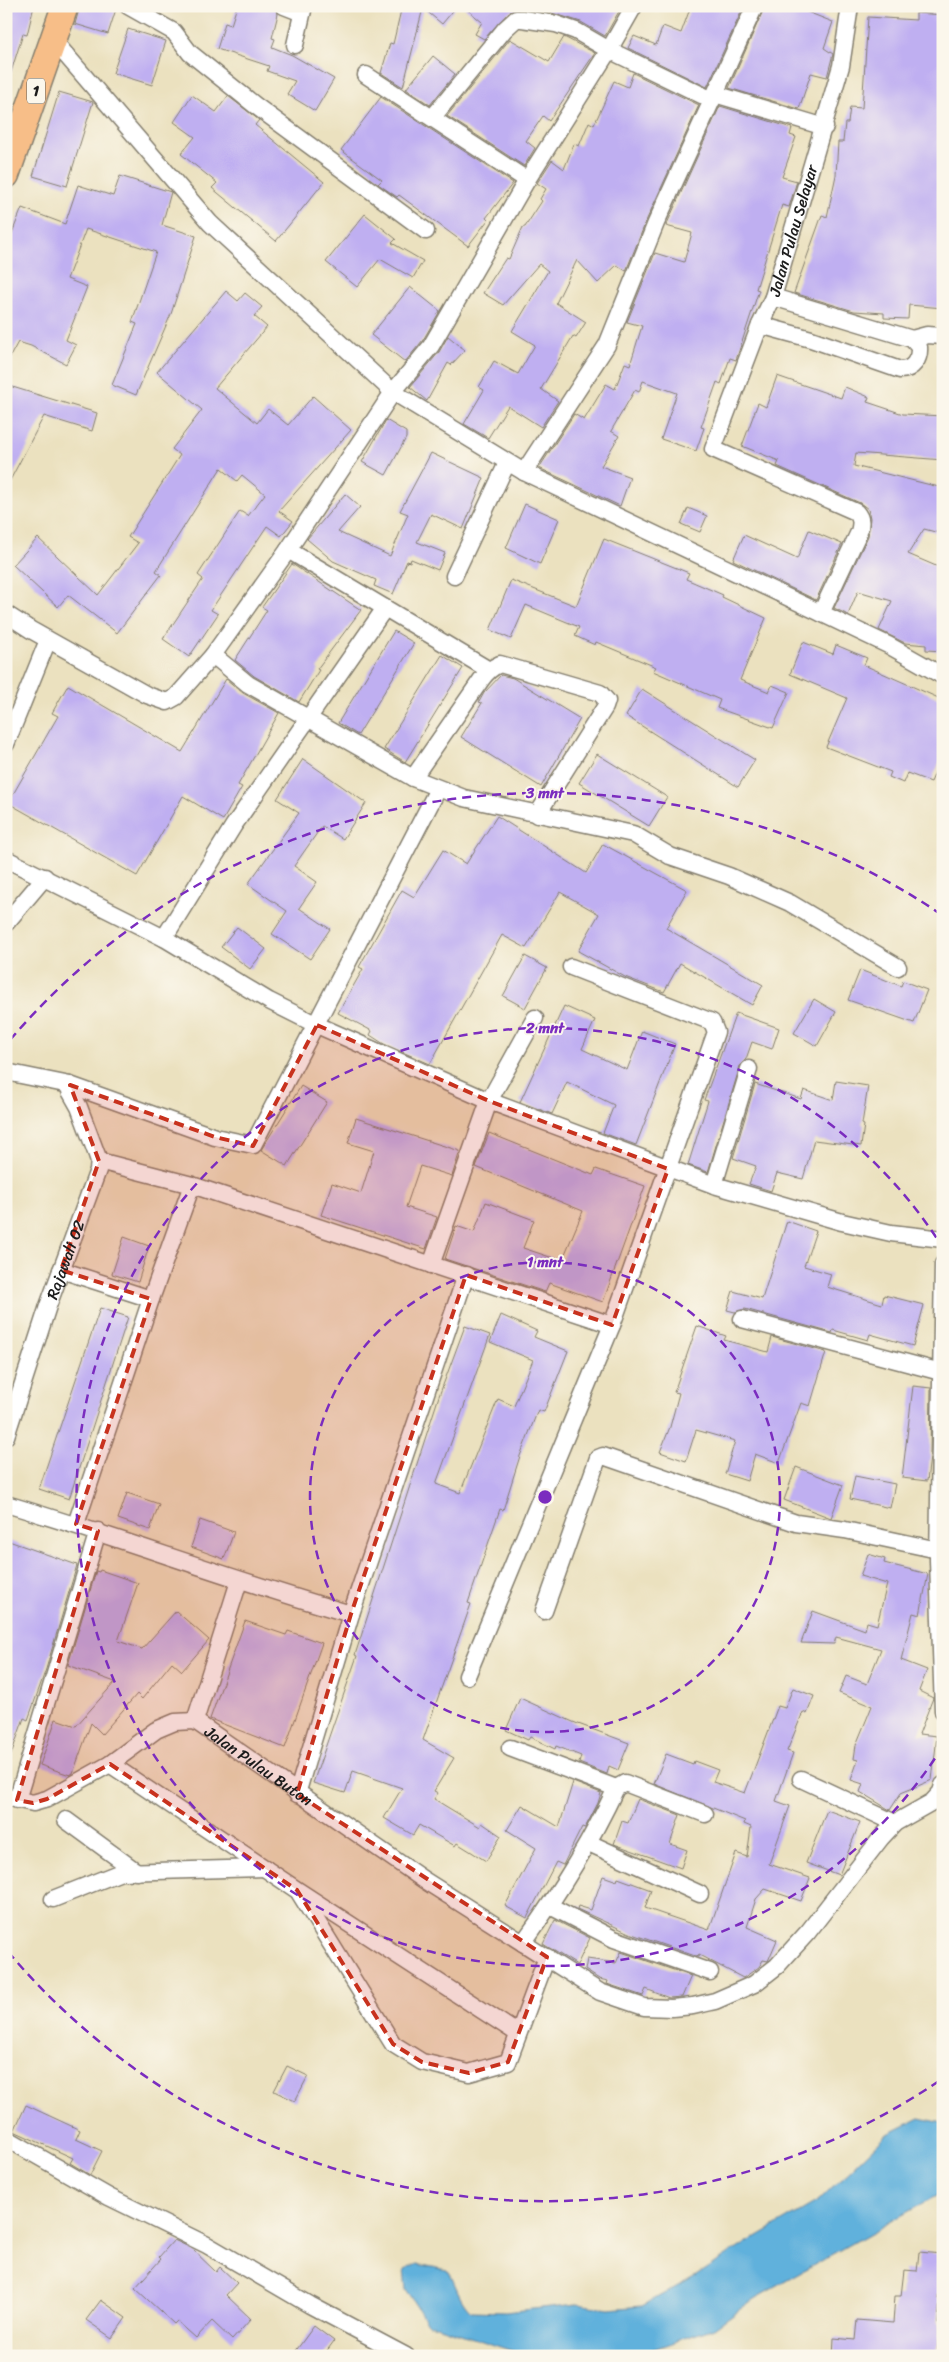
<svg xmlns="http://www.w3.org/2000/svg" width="949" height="2362" viewBox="0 0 949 2362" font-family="Sriracha,sans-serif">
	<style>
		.water { fill: #61b1dc; stroke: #3e667c }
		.building { fill: #bfaff1 }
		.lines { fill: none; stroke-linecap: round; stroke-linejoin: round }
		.minor-casing { stroke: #847e6e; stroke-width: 19 }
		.trunk-casing { stroke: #847e6e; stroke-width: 29 }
		.minor { stroke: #fff; stroke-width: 16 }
		.trunk { stroke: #f7be88; stroke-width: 26 }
		.marked { fill: #c8321e; fill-opacity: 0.2; stroke: #c8321e; stroke-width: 4; stroke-dasharray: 10 6; stroke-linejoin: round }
		.ring { fill: none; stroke: #7b2cbf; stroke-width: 2.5; stroke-dasharray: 9 6 }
		.labels { text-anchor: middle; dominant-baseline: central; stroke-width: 4; stroke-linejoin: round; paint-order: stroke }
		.shield { fill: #fbf7ec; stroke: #5f5e5a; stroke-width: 1 }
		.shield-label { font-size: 15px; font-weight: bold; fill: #1c1c1c }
		.street-label { font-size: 16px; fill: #1c1c1c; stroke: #fbf7ec }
		.centre { fill: #7b2cbf; stroke: #fbf7ec; stroke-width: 2.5 }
		.ring-label { font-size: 15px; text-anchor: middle; font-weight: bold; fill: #7b2cbf; stroke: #fbf7ec; stroke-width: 4; stroke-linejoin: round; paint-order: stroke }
	</style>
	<rect width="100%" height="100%" fill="#fbf7ec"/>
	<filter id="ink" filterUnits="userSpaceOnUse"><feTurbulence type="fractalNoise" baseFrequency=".02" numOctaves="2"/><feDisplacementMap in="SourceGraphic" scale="10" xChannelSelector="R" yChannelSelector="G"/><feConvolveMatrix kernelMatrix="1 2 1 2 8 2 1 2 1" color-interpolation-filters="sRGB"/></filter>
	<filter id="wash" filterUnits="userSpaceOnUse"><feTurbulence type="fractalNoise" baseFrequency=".0096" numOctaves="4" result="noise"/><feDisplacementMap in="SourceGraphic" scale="20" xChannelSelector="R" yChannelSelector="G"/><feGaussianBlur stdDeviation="1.12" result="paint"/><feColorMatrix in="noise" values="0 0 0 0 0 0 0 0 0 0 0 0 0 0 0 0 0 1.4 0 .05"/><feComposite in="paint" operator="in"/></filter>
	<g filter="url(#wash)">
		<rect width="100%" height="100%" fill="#ebe1bf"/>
		<path class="water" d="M920 2118 943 2123V2192L754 2299 714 2328 648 2351 620 2356 525 2355 427 2323 406 2290 404 2270 417 2264 448 2270C456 2284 459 2300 471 2311L506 2312 577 2304 609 2309 642 2306 696 2276 746 2243 818 2201 886 2135Z"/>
		<g id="blocks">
			<g class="building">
				<polygon points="6,6 34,6 27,35 23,34 10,75 6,74"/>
				<polygon points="80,6 117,6 108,34 75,24"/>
				<polygon points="237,6 274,6 278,14 272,38 275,39 272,47 292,55 334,79 315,111 287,94 295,81 267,71 269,66 217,49 225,23 231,25"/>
				<polygon points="402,6 457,6 442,24 423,8 403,87 381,73 390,43 393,44"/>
				<polygon points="463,6 521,6 519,9 509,12 484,39 475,34 482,22"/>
				<polygon points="541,6 622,6 605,36 581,22 552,13"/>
				<polygon points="691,6 744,6 707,87 628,48 634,36 656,45 663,26 681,33"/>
				<polygon points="765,6 792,6 833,22 824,48 833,54 827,77 811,73 799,109 729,88"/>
				<polygon points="916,13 943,15 943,139 940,171 943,171 943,308 909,305 908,319 884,318 884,313 854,311 794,293 822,215 827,217 836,175 838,142 843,142 845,123 848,123 850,107 862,108 868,17 916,20"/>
				<polygon points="128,29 166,41 152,85 113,73"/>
				<polygon points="564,37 595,53 549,121 543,116 526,141 535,148 524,166 447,116 510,39 549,62"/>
				<polygon points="433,56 455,74 430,105 406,89"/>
				<polygon points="633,73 699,105 647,219 626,271 617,265 598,283 577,260 556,303 586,322 576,338 573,336 541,389 558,401 541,427 508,406 488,438 464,424 484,390 479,387 494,361 518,374 535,345 512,331 548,271 539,264 503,305 483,293 506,258 509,259 523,227 525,227 542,201 540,199 546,189 537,183 552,160 564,169 574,144 579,146 589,122 594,125 614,81 628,87"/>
				<polygon points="59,92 93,102 67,186 33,176"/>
				<polygon points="192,95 216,112 228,96 259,120 255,125 324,182 276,241 212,188 217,183 181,154 195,137 174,122"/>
				<polygon points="381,97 513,183 486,218 488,220 468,246 399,195 397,197 378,184 382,180 341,150"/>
				<polygon points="720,106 792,128 790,135 796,137 782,177 797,181 789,207 782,205 756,289 759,290 739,351 736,360 730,358 721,384 717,382 701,427 704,428 696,451 661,439 677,393 643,381 639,392 635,390 611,431 619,436 601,466 630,477 620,506 539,468 574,414 584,420 606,384 615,389 625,363 630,365 642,326 627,322 655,253 684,262 692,233 666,226"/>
				<polygon points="120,176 171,192 162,225 196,236 171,314 136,395 112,385 137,324 132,322 156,252 86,229 67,279 87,287 66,340 76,345 66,364 31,346 18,342 6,364 6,248 22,208 65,224 78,185 113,196"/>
				<polygon points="365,214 396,239 392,243 423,261 413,278 380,259 357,287 326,262"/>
				<polygon points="410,287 440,311 423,340 405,362 371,335"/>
				<polygon points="226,291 238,301 245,293 262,307 254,316 267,327 215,388 257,423 268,409 288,425 313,396 351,430 279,511 293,521 281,536 267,526 211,610 218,614 189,657 163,639 203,579 198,575 240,511 248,516 265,494 242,475 237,481 221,468 156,571 161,575 117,633 68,595 58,607 13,565 38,538 98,595 138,543 128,537 180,455 172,449 202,410 157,372"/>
				<polygon points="448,336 465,350 451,365 448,363 427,401 410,387 439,352"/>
				<polygon points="777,376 841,398 845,387 869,397 867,402 903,414 943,416 943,460 856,453 854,466 943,488 943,534 924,529 908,554 943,569 943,651 926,650 926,645 905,643 879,630 892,601 858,591 848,615 834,608 868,536 870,518 868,509 860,503 777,466 779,461 742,446 758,403 766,407"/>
				<polygon points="6,385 97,413 92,431 44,416 6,488"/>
				<polygon points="386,420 406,432 406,438 386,475 362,462"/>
				<polygon points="431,453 484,478 463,529 431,514 417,542 445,553 438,570 411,559 410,562 407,561 393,594 374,586 376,580 333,561 307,539 345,494 360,507 338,532 390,556 408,514 400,511"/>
				<polygon points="525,504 559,519 540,564 506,548"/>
				<polygon points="688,508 707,516 700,532 681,524"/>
				<polygon points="809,530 842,544 816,600 733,560 744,535 797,559"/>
				<polygon points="604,539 689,573 686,579 723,595 722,597 766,618 740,680 769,692 772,685 789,692 773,728 717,708 720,700 653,671 656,667 596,642 595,645 575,636 579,627 526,605 511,639 490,630 511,580 576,606"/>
				<polygon points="292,564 361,610 317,669 319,670 299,702 254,676 235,660 267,610 262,607"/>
				<polygon points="394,631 414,643 358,735 338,723"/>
				<polygon points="803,642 833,654 836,645 867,658 864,665 943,700 943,754 931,782 907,773 903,783 889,777 891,772 826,747 847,698 790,674"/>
				<polygon points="442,655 463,668 405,762 384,749"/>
				<polygon points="501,675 513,678 580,719 541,787 461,737 482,703 479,702 484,693"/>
				<polygon points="226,679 243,693 279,713 238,785 242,787 223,820 183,796 137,876 8,803 58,716 52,713 68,685 182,752"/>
				<polygon points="642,689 755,760 738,787 626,716"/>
				<polygon points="597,754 667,797 649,826 579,783"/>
				<polygon points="303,759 366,803 343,839 322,826 294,866 317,882 299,908 330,929 310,959 272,934 287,911 248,884 299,813 277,799"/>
				<polygon points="497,816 586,873 603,844 687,890 666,928 763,985 752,1005 680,963 664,992 625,977 578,951 599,914 560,892 526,948 502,935 430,1064 384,1044 370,1035 372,1031 338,1013 363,969 359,967 402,890 414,897 443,850 466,864"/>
				<polygon points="237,927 266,949 250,969 221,947"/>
				<polygon points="525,956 547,968 525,1008 503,996"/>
				<polygon points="860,970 901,986 903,981 927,990 914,1023 848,1000"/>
				<polygon points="814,999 836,1012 817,1046 794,1033"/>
				<polygon points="564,1006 595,1020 582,1049 627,1070 642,1031 675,1044 636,1145 603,1133 614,1105 567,1082 552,1114 520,1102"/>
				<polygon points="736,1013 779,1028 772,1049 752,1042 746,1059 740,1066 708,1172 688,1165 708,1101 704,1100"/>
				<polygon points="836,1081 868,1086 862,1124 864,1125 861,1146 814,1140 803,1179 777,1173 771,1191 749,1184 756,1166 733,1158 755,1084 801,1099 804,1090 833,1100"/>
				<polygon points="301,1086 327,1102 287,1166 261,1150"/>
				<polygon points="356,1118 460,1151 452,1176 420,1166 406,1207 437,1217 426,1249 321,1215 332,1183 361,1193 374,1151 348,1143"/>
				<polygon points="489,1133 593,1175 596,1169 645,1186 603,1302 549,1283 545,1292 445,1259 456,1226 474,1232 486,1202 534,1220 523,1248 562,1261 583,1211 476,1167"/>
				<polygon points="787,1221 816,1231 804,1266 831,1274 827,1287 882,1304 884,1295 924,1305 913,1346 870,1334 868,1340 833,1330 832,1333 745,1309 735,1312 727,1310 733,1291 762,1299"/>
				<polygon points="124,1237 149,1246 138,1282 112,1274"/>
				<polygon points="100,1308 128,1317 69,1499 39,1489"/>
				<polygon points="501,1315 537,1331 534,1337 568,1351 544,1412 538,1410 520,1456 503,1510 500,1509 468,1603 471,1604 423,1740 454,1758 434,1791 438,1793 434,1799 480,1827 482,1823 501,1836 486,1861 457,1843 455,1846 419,1825 413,1835 384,1818 402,1788 353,1771 345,1793 313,1783 357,1656 355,1655 439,1396 465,1326 490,1335 436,1484 460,1493 498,1399 514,1406 533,1360 490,1342"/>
				<polygon points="697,1326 726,1336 724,1340 768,1352 772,1337 826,1352 810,1406 801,1403 779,1463 755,1454 747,1481 725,1474 735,1441 696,1430 686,1461 660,1452 670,1427 679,1393 674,1392"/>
				<polygon points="913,1386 931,1388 930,1457 927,1481 902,1478"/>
				<polygon points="796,1467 843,1485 831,1518 784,1500"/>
				<polygon points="855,1476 895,1484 890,1508 850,1499"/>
				<polygon points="127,1493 159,1504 150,1530 118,1519"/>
				<polygon points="200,1520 234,1532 224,1559 191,1547"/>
				<polygon points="6,1540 77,1565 46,1669 28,1720 24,1718 8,1763 6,1763"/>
				<polygon points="868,1554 885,1559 884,1563 928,1574 920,1615 913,1613 901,1660 927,1670 919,1691 933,1698 919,1734 937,1736 932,1780 901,1793 890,1810 860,1792 863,1784 851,1780 858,1760 854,1759 856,1745 872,1706 839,1693 846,1676 867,1684 881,1649 836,1637 834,1644 801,1643 813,1611 865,1630 867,1622 877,1625 887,1584 860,1576"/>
				<polygon points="100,1570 138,1583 118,1641 142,1649 176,1611 209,1640 182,1671 172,1662 142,1699 137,1694 102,1734 91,1723 73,1773 70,1775 40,1765 56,1719 76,1726 115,1682 68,1665 96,1571 99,1572"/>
				<polygon points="245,1621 286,1635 288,1631 322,1643 285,1748 210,1719"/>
				<polygon points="793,1688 814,1696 807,1714 803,1712 787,1751 793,1753 776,1801 790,1806 769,1864 810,1878 801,1901 765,1889 756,1899 747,1927 777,1940 768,1961 763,1960 759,1967 743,1978 699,1955 698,1957 629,1933 577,1909 578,1906 591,1910 603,1876 617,1881 618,1878 651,1890 645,1908 709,1930 736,1853 747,1857 751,1827 744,1824 745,1821 654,1784 666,1754 693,1764 694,1761 718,1770 713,1782 745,1793 778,1706 785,1708"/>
				<polygon points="520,1698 573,1722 629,1743 618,1770 609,1766 607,1774 579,1763 581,1756 556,1746 555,1749 530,1737 528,1740 506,1730"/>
				<polygon points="573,1782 601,1793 598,1803 585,1828 582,1827 563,1865 556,1862 527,1918 505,1906 536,1848 507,1830 522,1805 559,1827"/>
				<polygon points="638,1799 680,1815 670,1844 687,1850 681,1868 614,1844 622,1821 628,1823"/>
				<polygon points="827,1810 860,1822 839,1875 806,1863"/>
				<polygon points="555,1920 590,1938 577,1965 543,1944"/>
				<polygon points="621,1952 691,1976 682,1997 669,1998 646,1989 643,1996 607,1984 608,1981 599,1979 585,1970 587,1959 616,1963"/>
				<polygon points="287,2066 308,2076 295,2101 274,2091"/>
				<polygon points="26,2105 80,2130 76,2139 102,2151 90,2175 70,2163 73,2158 14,2131"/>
				<polygon points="174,2240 191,2248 216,2272 220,2267 237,2283 226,2295 251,2319 232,2340 212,2321 196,2338 177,2321 174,2324 135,2288 161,2259 159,2257"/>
				<polygon points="919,2252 942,2254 938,2299 940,2300 938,2323 940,2323 937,2356 833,2356 834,2338 855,2340 857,2320 893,2323 895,2296 901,2296 904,2270 917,2271"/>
				<polygon points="101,2300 126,2318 112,2338 86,2320"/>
				<polygon points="314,2326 334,2341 323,2356 292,2356"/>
			</g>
		</g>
	</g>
	<g filter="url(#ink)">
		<use href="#blocks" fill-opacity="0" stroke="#847e6e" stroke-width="1"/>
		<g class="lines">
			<defs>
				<g id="minor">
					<polyline points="128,6 174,32 190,53 256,106 426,231"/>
					<polyline points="284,6 302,13"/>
					<polyline points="54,41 210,223 393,392 524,472 888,645 943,676"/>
					<polyline points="295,45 304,6"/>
					<polyline points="366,75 527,180"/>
					<polyline points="715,94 825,127"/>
					<polyline points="433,117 505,29 516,19 522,19 556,24 576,31 609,50 712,100"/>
					<path d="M760 325 811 339 900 370C913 370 920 359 919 347L912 339 773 297"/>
					<polyline points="912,339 927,335 943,336"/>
					<polyline points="524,472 607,345 656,223 755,6"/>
					<polyline points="288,550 489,670"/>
					<polyline points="454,576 507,463"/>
					<path id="s1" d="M821 613 859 532C861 524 862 519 856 512L713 449 760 325 773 297 841 66 850 6"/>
					<polyline points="6,614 31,630 147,695 167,702 176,697 213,655 288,550 393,392 431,346 527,180 609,50 634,6"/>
					<polyline points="213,655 248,684 413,778 464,798 633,834 670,856 729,876 790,903 898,967"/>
					<polyline points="6,744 48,640"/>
					<path d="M413 778 481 680C487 672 491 668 500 664L600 693 607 701 605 707 537 815"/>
					<polyline points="6,859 164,938 269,1001 317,1025 489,1101 714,1185 842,1222 891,1233 943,1239"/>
					<polyline points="6,923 45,877"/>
					<polyline points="164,938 234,825 385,608"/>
					<polyline points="6,1072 70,1085 215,1137 253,1145 438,789"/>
					<polyline points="99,1161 192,1185 612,1325"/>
					<polyline points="714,1185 749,1069"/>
					<polyline points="943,1264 938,1560 943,1711"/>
					<polyline points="431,1265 489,1101 535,1018"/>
					<polyline points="61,1270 151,1299"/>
					<polyline points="742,1319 941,1372"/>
					<path id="s2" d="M6 1436 48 1306 98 1170 99 1161 97 1155 79 1107 70 1091V1085"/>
					<path d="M6 1504C122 1538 235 1581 351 1614"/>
					<polyline points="76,1524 151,1299 192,1185"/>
					<polyline points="544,1611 598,1458 603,1456 796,1523 845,1530 938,1550"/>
					<polyline points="467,1676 612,1325 716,1032 712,1022 571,967"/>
					<polyline points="195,1721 239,1581"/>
					<polyline points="510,1748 616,1788"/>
					<polyline points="110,1764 297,1890 517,2033"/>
					<polyline points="801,1779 895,1823"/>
					<polyline points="297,1794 351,1614 466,1275"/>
					<path id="s3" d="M6 1797 33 1803 47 1799 110 1764 156 1730 175 1722 195 1721 424 1880 600 1992 644 2007 672 2008 693 2006 715 2001 754 1984 777 1966 808 1932 881 1838 895 1823 932 1802 941 1792 943 1785"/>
					<polyline points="17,1800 98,1531"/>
					<polyline points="66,1820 137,1872"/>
					<polyline points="589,1843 700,1894"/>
					<polyline points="300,1894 393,2044 422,2062 469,2073 508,2062 547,1957"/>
					<polyline points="53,1899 121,1872 265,1868"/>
					<polyline points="550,1906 614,1939 710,1972"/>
					<path d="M523 1943C559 1893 590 1844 616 1788L625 1783 705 1814"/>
					<polyline points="6,2138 109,2197 207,2245 310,2305 406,2356"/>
				</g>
				<polyline id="trunk" points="6,175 65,6"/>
			</defs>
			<use href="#minor" class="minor-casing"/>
			<use href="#trunk" class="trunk-casing"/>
			<use href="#minor" class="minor"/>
			<use href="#trunk" class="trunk"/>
		</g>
	</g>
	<path class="marked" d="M317 1025 489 1101 668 1169 612 1325 466 1275 351 1614 297 1794 547 1957 508 2062 469 2073 422 2062 393 2044 297 1890 110 1764 47 1799 33 1803 17 1800 98 1531 76 1524 151 1299 61 1270 99 1161 70 1085 215 1137 253 1146Z"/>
	<g class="ring">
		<circle cx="545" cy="1497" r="235"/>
		<path d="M943 1746A469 469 0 1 1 943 1248"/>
		<path d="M939 2081A704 704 0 0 1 10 1954M10 1040A704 704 0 0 1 939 913"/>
	</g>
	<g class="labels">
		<rect class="shield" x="27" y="78.5" width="18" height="25" rx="4"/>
		<g class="shield-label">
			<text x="36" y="91">1</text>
		</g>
		<g class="street-label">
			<text stroke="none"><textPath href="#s1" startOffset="500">Jalan Pulau Selayar</textPath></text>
			<text stroke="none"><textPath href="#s2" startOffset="186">Rajawali 02</textPath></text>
			<text stroke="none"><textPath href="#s3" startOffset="290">Jalan Pulau Buton</textPath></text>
		</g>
	</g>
	<circle cx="545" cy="1497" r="8" class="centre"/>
	<g class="ring-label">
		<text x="545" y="798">3 mnt</text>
		<text x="545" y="1033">2 mnt</text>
		<text x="545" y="1267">1 mnt</text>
	</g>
	<rect width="949" height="2362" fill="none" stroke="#fbf7ec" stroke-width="25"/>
</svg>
